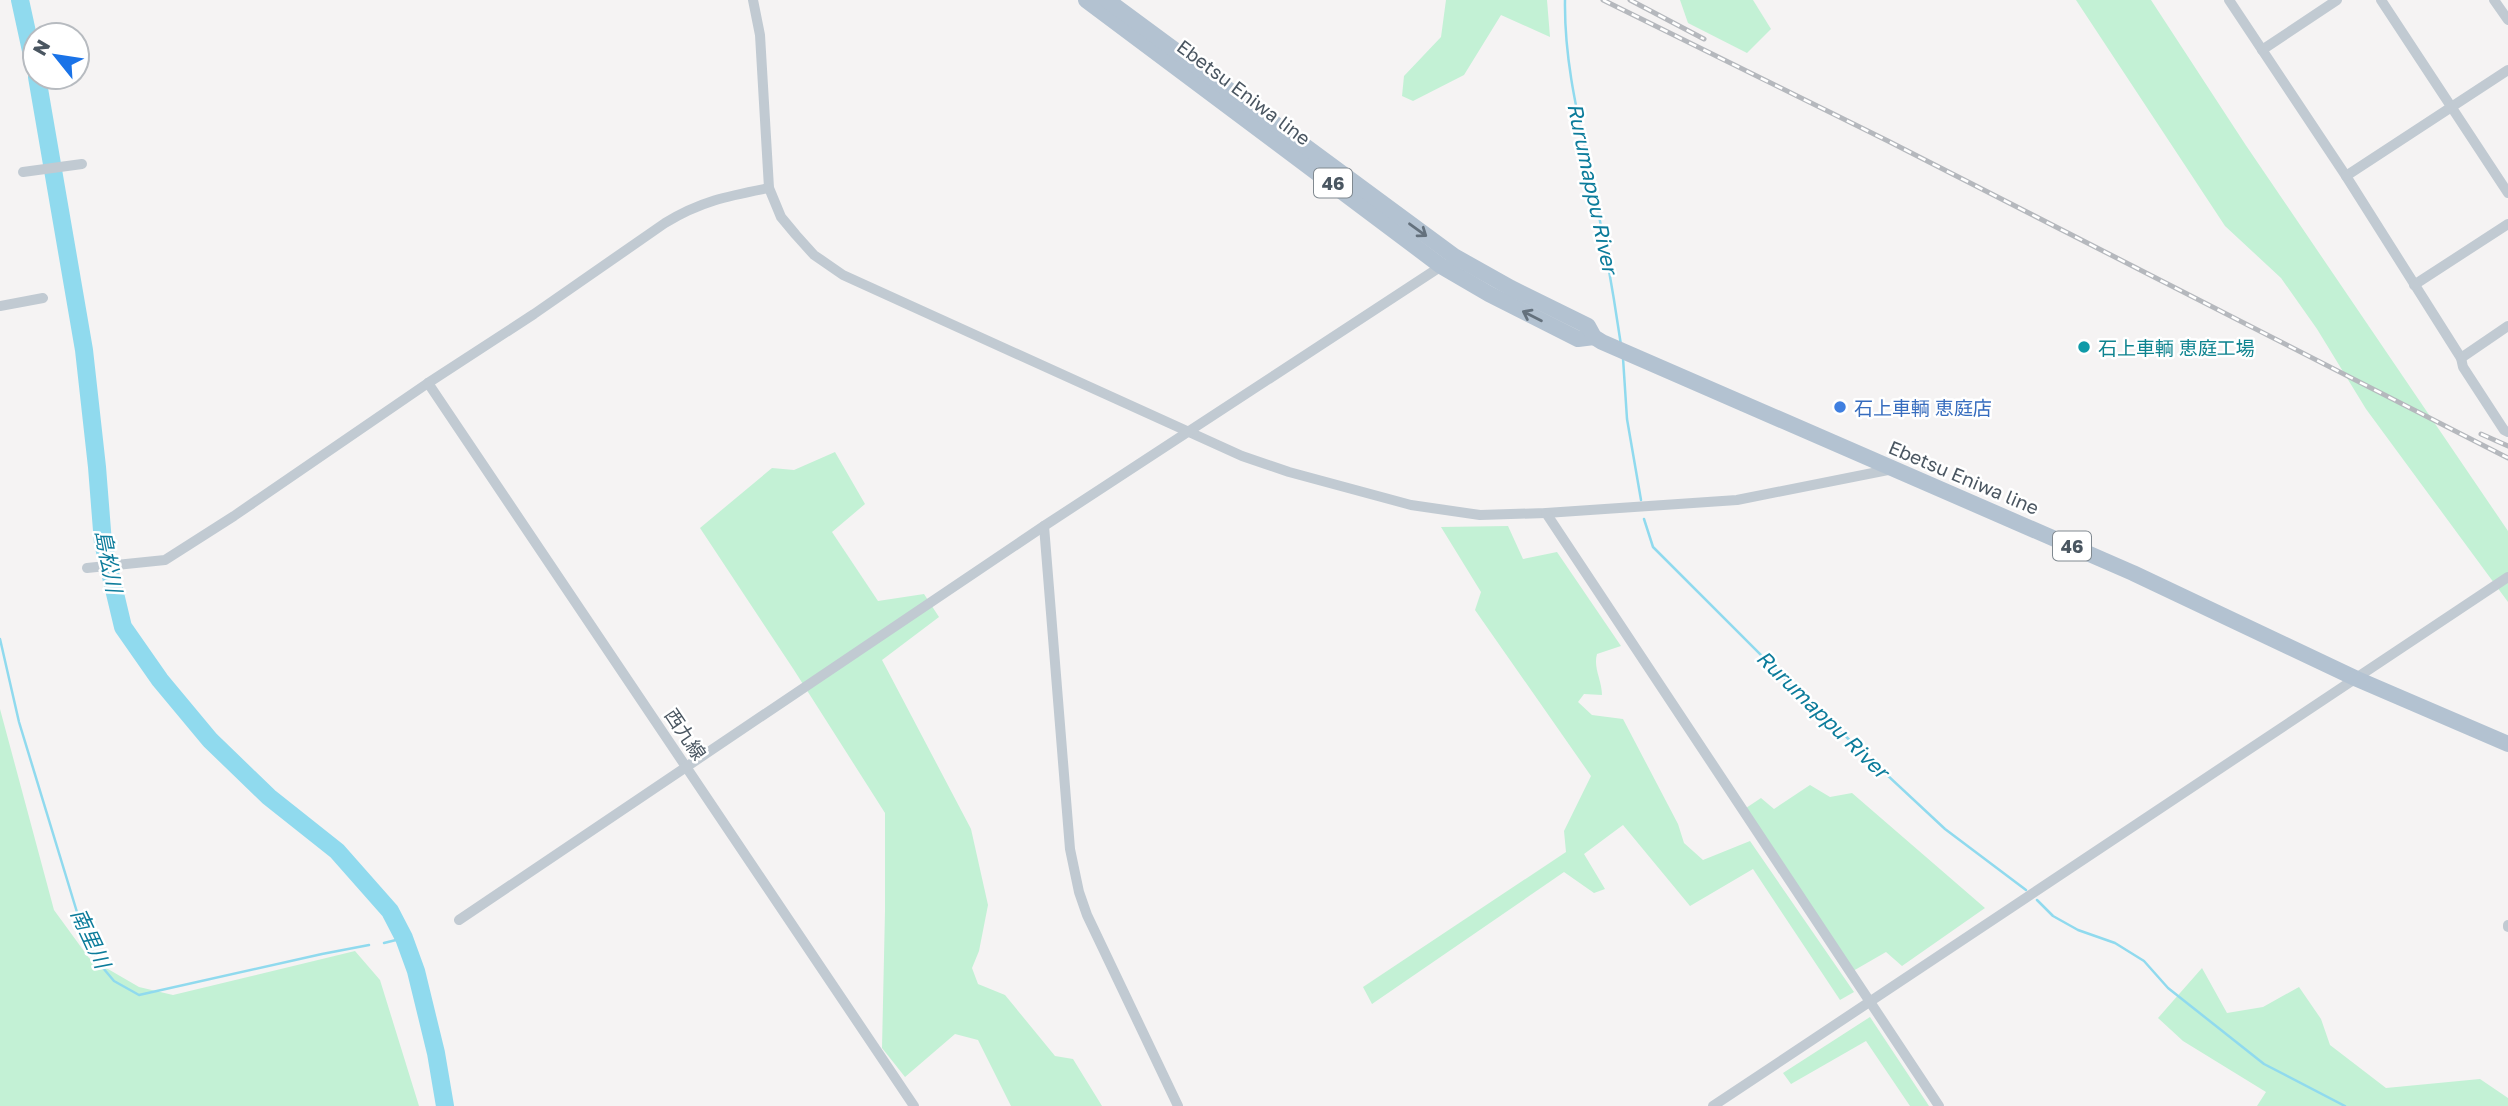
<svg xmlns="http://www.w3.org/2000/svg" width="2508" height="1106" viewBox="0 0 2508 1106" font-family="'Golos Text','Noto Sans JP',sans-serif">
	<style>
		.green { fill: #c3f1d5 }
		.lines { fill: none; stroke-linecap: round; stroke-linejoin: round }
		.stream { stroke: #90daee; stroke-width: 2.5 }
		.river { stroke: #90daee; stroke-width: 18 }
		.street { stroke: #c1cad2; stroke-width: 10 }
		.primary { stroke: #b3c2d1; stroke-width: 16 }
		.rail-casing { stroke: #b5b8bd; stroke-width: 5 }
		.rail { stroke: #fff; stroke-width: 2.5; stroke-dasharray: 8; stroke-linecap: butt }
		.oneway { stroke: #64717d }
		.culture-dot { fill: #0f9aa8; stroke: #fff; stroke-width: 2.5 }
		.shop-dot { fill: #3f7fe0; stroke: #fff; stroke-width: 2.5 }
		.labels { text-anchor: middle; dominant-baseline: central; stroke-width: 5; stroke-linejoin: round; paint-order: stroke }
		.shield { fill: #fff; stroke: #808990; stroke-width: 2 }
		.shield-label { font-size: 18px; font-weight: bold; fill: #4a5661 }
		.street-label { font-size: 19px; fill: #4a5661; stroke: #fff }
		.culture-label { font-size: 19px; fill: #0d838f; stroke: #fff; text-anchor: start }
		.shop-label { font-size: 19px; fill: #366cbe; stroke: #fff; text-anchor: start }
		.water-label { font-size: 21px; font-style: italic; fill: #0c7c9b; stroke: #fff }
	</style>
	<rect width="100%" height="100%" fill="#f5f3f3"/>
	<g class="green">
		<polygon points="1446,0 1547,0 1550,37 1501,15 1464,75 1413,101 1402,96 1404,76 1441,37"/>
		<polygon points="1680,0 1753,0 1771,29 1747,53 1688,23"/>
		<polygon points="2076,0 2151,0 2245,144 2508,531 2508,602 2366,409 2317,329 2281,278 2225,226"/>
		<polygon points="835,452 865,504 832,532 878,601 924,594 939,617 882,660 971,829 988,905 979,951 972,968 978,984 1005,995 1055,1056 1073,1059 1102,1106 1011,1106 978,1040 955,1034 905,1077 882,1048 885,911 885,813 794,670 700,528 772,468 794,470"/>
		<path d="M1508 526 1523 559 1557 552 1621 646 1597 654C1593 668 1602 680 1602 695L1584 694 1578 702 1592 715 1623 719 1678 824 1684 843 1703 860 1750 841 1854 992 1840 1000 1753 869 1690 906 1623 825 1584 854 1605 889 1594 893 1564 872 1372 1004 1363 987 1566 852 1564 831 1591 776 1475 610 1481 592 1441 527Z"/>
		<polygon points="0,709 54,910 89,958 139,987 173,995 355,951 380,980 419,1106 0,1106"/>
		<polygon points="1810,785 1830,797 1852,793 1985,908 1902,966 1886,952 1853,971 1746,808 1761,798 1774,809"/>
		<polygon points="2202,968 2227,1013 2263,1007 2299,987 2321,1019 2330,1045 2386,1088 2480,1079 2508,1098 2508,1106 2257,1106 2266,1092 2183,1041 2158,1018"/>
		<polygon points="1870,1017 1929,1106 1910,1106 1866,1041 1791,1084 1783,1073"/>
	</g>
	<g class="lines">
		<g class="stream">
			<path d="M1565 0C1564 64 1580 124 1593 186 1604 239 1613 291 1621 345"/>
			<polyline points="1623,358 1627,419 1641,500"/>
			<polyline points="1644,519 1653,547 1797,691 1945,829 2026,890"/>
			<polyline points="0,639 19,722 80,922 98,962 114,981 139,995 322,954 369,945"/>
			<polyline points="2037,900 2053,916 2078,930 2115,943 2144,961 2168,988 2264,1064 2345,1106"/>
			<polyline points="384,943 404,938"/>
		</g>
		<g class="river">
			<polyline points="20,0 35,69"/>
			<polyline points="37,77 84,350 97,467 103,543 123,627 160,680 210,740 269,797 337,851 390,911 404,938 416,971 436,1053 445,1106"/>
		</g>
		<g class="street">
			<polyline points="753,0 760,35 769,188 781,217 796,235 814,255 843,275 1242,456 1289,472 1411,505 1480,515 1546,513 1737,500 1893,469"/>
			<polyline points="2229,0 2346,176 2461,358 2463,367 2504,430 2508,432"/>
			<polyline points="2381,0 2508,193"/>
			<polyline points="2494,0 2508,20"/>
			<polyline points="2262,50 2337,0"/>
			<polyline points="23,172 82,164"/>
			<polyline points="2346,176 2508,70"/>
			<polyline points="2414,285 2508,224"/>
			<polyline points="0,306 43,298"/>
			<polyline points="2461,358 2508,326"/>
			<polyline points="428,383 914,1106"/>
			<polyline points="1546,513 1939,1106"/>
			<polyline points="1044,526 1070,849 1079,892 1087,915 1178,1106"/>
			<path d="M87 568 165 560 234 516 428 383 534 314 665 223C701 201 728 196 769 188"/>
			<polyline points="459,920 1044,526 1443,265"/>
			<polyline points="2508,925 2508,927"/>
			<polyline points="1713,1106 2508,577"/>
		</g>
		<g class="primary">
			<polyline points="1086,0 1441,266 1489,294 1578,339 1594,337"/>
			<polyline points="1107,0 1454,256 1511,288 1588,326 1594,337 1602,342 2133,573 2357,679 2508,744"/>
		</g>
		<defs>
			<g id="rail">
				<polyline points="1603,0 1888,141 2508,458"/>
				<polyline points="1630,0 1704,39"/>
				<polyline points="2481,434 2508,446"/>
			</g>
		</defs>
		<use href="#rail" class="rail-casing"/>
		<use href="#rail" class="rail"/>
	</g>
	<defs><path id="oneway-shaft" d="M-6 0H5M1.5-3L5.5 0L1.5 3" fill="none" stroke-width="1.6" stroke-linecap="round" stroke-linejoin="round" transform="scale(1.75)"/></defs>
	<g class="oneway">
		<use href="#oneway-shaft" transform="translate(1418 230) rotate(36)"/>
		<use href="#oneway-shaft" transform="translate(1532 316) rotate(-153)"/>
	</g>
	<circle class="culture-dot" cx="2084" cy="347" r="7"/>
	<circle class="shop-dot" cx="1840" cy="407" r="7"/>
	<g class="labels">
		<g class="shield">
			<rect x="1314" y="168.5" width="38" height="29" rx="5"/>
			<rect x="2053" y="531.5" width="38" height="29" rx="5"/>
		</g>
		<g class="shield-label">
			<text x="1333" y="183">46</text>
			<text x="2072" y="546">46</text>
		</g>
		<g class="street-label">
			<text transform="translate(1244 92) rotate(37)">Ebetsu Eniwa line</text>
			<text transform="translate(1964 477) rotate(23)">Ebetsu Eniwa line</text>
			<text transform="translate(686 734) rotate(56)">西九線</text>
		</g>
		<g class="culture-label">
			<text x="2098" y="347">石上車輌 恵庭工場</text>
		</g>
		<g class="shop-label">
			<text x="1854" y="407">石上車輌 恵庭店</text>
		</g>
		<g class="water-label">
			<text transform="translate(1593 188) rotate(78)">Rurumappu River</text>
			<text transform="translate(109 561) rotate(79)">島松川</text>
			<text transform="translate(1823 714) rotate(44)">Rurumappu River</text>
			<text transform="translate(91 938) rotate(65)">南里川</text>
		</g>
	</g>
	<g transform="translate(56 56) rotate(300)"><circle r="33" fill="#ffffff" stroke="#b7bbc0" stroke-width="2"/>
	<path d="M0-5L12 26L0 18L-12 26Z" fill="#1a73e8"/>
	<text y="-10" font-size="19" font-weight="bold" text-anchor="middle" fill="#4a5661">N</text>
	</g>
</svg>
